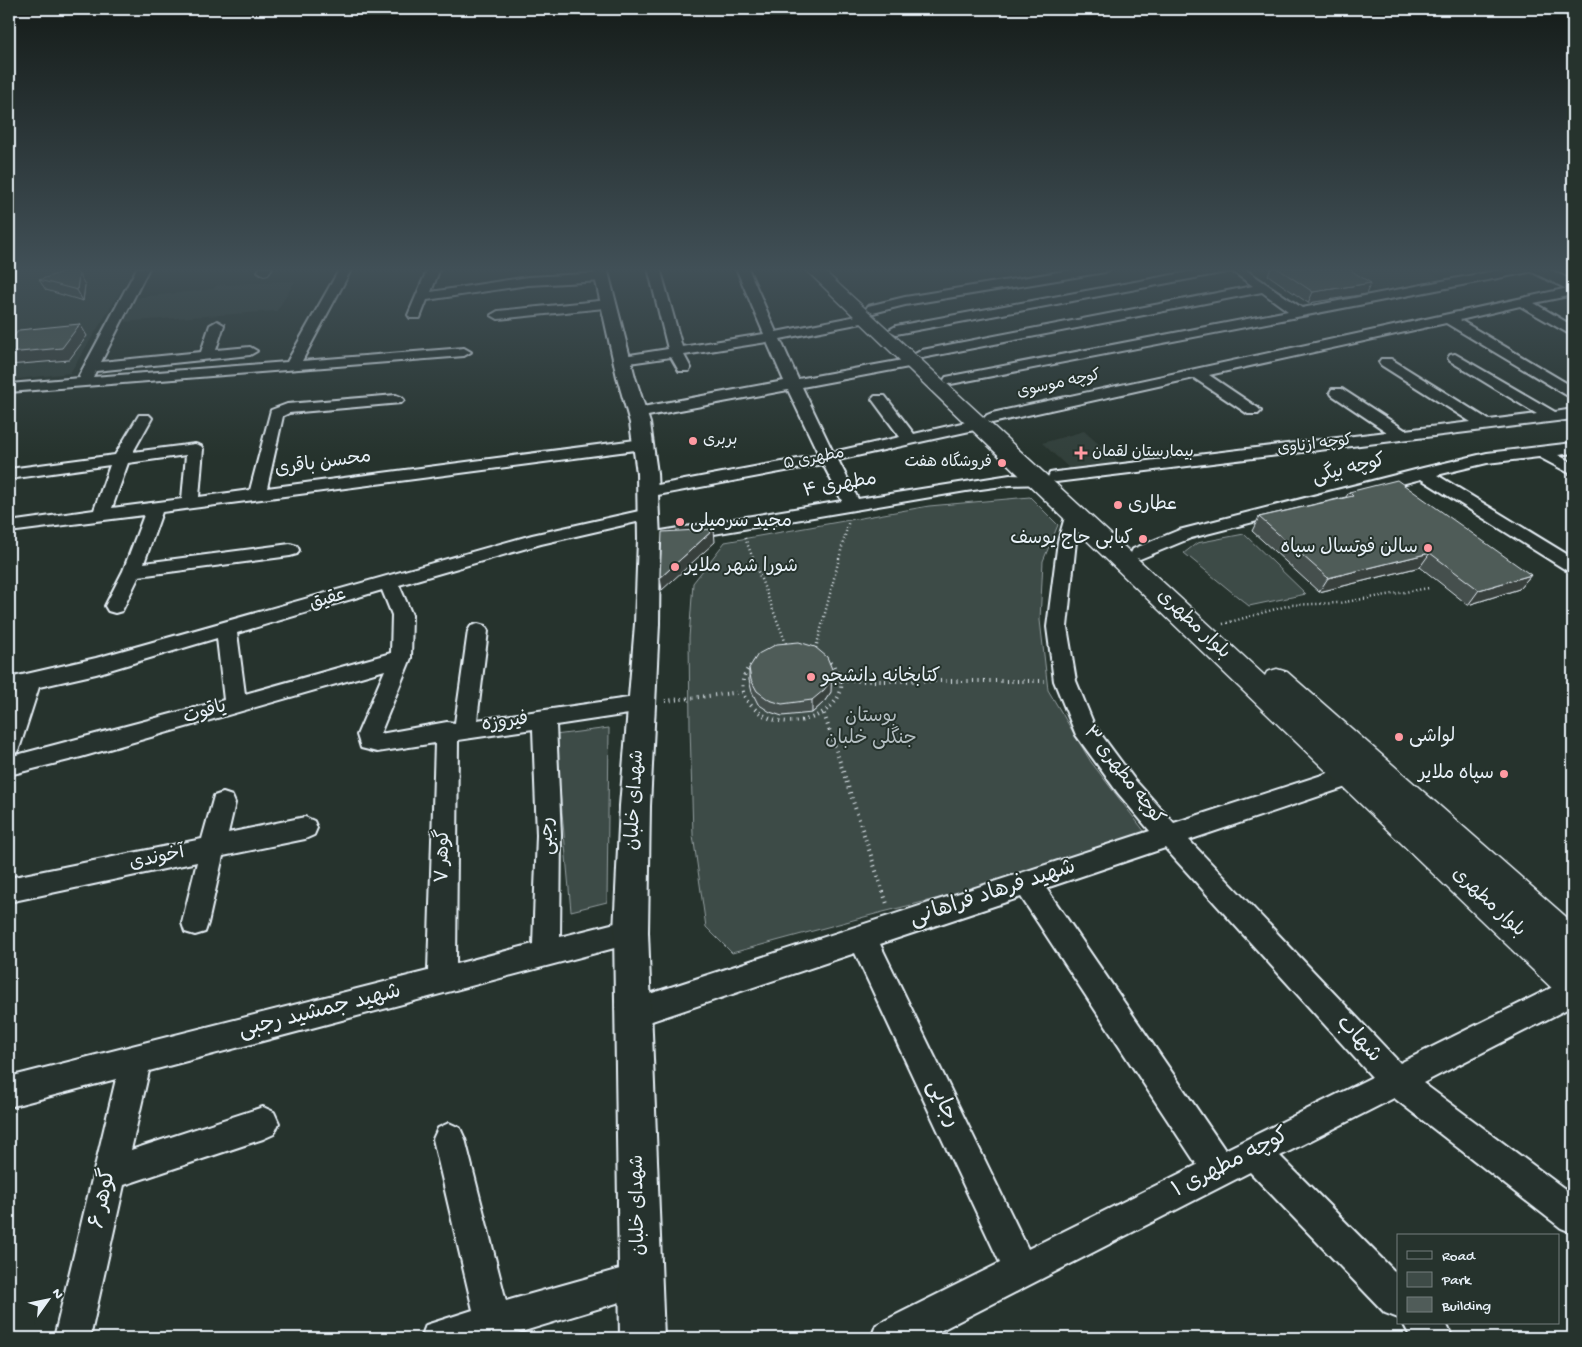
<svg xmlns="http://www.w3.org/2000/svg" width="1582" height="1347" viewBox="0 0 1582 1347" font-family="'Gochi Hand','Playpen Sans Arabic',sans-serif">
	<style>
		.built { fill: #333f3a }
		.green { fill: #3e4b47; stroke: #939ea0 }
		.lines { fill: none; stroke-linecap: round; stroke-linejoin: round }
		.minor-casing { stroke: #e8f1f8; stroke-width: 4 }
		.tertiary-casing { stroke: #e8f1f8; stroke-width: 4 }
		.secondary-casing { stroke: #e8f1f8; stroke-width: 3 }
		.path-far1 { stroke: #e8f1f8; stroke-width: 2.5; stroke-dasharray: 1 3; stroke-linecap: butt }
		.path { stroke: #e8f1f8; stroke-width: 4; stroke-dasharray: 1 4.5; stroke-linecap: butt }
		.minor { fill: #26332d; fill-rule: evenodd }
		.tertiary { fill: #26332d; fill-rule: evenodd }
		.secondary { fill: #26332d; fill-rule: evenodd }
		.wall { fill: #454f4d; stroke: #e8f1f8 }
		.shaded-wall { fill: #38403e; stroke: #e8f1f8 }
		.building { fill: #505c59; stroke: #e8f1f8 }
		.poi-dot { fill: #ff9aa2; stroke: #26332d; stroke-width: 2 }
		.labels { text-anchor: middle; dominant-baseline: central; stroke-width: 4; stroke-linejoin: round; paint-order: stroke }
		.far-street-label { font-size: 16px; fill: #e8f1f8; stroke: #26332d }
		.far-poi-label { font-size: 16px; fill: #e8f1f8; stroke: #26332d; text-anchor: start }
		.street-label { font-size: 19px; fill: #e8f1f8; stroke: #26332d }
		.poi-label { font-size: 19px; fill: #e8f1f8; stroke: #26332d; text-anchor: start }
		.park-label { font-size: 19px; fill: #b5bfc3; stroke: #26332d }
		.near-street-label { font-size: 22px; fill: #e8f1f8; stroke: #26332d }
	</style>
	<rect width="100%" height="100%" fill="#26332d"/>
	<filter id="ink" filterUnits="userSpaceOnUse"><feTurbulence type="fractalNoise" baseFrequency=".02" numOctaves="2"/><feDisplacementMap in="SourceGraphic" scale="10" xChannelSelector="R" yChannelSelector="G"/><feConvolveMatrix kernelMatrix="1 2 1 2 8 2 1 2 1" color-interpolation-filters="sRGB"/></filter>
	<g filter="url(#ink)">
		<g class="built">
			<polygon points="9,268 135,268 70,373 9,380"/>
			<polygon points="1341,268 1423,268 1442,279 1375,291"/>
			<polygon points="295,281 277,311 122,322 133,298 213,289 217,285"/>
			<polygon points="1084,431 1120,463 1071,470 1042,443"/>
		</g>
		<g class="green">
			<polygon points="1030,497 1058,525 1043,561 1040,620 1048,690 1091,762 1148,836 1007,881 879,913 732,953 706,927 693,835 690,726 689,638 693,583 725,542 929,506"/>
			<polygon points="1244,534 1306,594 1249,606 1184,553 1197,543"/>
			<polygon points="609,728 607,902 571,911 555,735"/>
		</g>
		<g class="lines">
			<defs>
				<g id="minor">
					<polygon points="137,268 149,268 101,362 201,352 210,325 217,321 224,325 216,350 250,347 257,351 250,355 96,371 93,377 287,362 340,268 352,268 302,361 464,348 471,352 464,356 9,392 9,384 80,378 79,376"/>
					<polygon points="260,268 272,268 268,274 264,275 258,271"/>
					<polygon points="428,268 440,268 431,292 528,277 603,273 609,277 603,281 528,285 427,300 420,318 410,318 408,315"/>
					<polygon points="648,268 660,268 682,347 764,334 736,268 748,268 776,332 867,314 874,318 867,322 780,339 798,379 914,358 919,359 921,362 919,365 914,366 802,387 833,452 900,437 872,399 875,396 885,396 914,434 979,419 985,421 987,424 985,427 979,429 838,460 858,499 1010,475 1045,476 1047,480 1045,484 1010,485 966,491 649,545 643,543 640,539 643,535 649,533 842,501 823,464 647,497 641,496 638,492 641,488 647,487 819,455 788,390 637,418 632,416 629,413 632,410 637,408 784,381 767,342 684,355 691,368 689,371 679,371 671,357 622,364 617,363 615,360 617,357 668,349"/>
					<polygon points="1083,268 1111,268 1105,272 905,305 873,313 866,309 868,306 905,297"/>
					<polygon points="1210,268 1243,268 1302,308 1510,268 1535,268 1529,272 951,384 946,383 944,380 946,377 1288,311 1262,292 922,358 915,354 922,350 1253,286 1232,271 896,334 889,330 896,326"/>
					<polygon points="1573,287 1573,295 1534,303 1573,326 1573,336 1520,306 1460,320 1573,387 1573,397 1568,396 1446,323 1209,375 1258,408 1261,411 1258,414 1248,414 1194,378 992,423 987,421 984,418 987,415 992,413"/>
					<polygon points="609,300 615,304 614,307 498,319 491,315 498,311"/>
					<polygon points="1455,354 1555,412 1573,409 1573,419 1056,482 1050,481 1048,477 1050,473 1056,472 1387,432 1332,395 1330,392 1332,389 1342,389 1405,430 1471,422 1381,365 1379,362 1381,359 1391,359 1489,420 1537,414 1450,361 1448,358 1450,355"/>
					<path d="M396 395 401 397 404 400 401 403 289 413 283 416 267 488 643 439 649 441 651 444 649 447 643 449 162 512 144 563 290 544 297 546 299 550 297 554 290 556 139 576 122 611 115 613 108 611 105 606 123 571 144 515 9 532V522L94 510 110 465 9 479V469L115 455 139 415H149L152 418 133 452 195 444 201 446 203 449 199 497 250 490 271 410 287 404ZM186 455 182 499 112 508 128 463Z"/>
					<polygon points="1573,443 1573,453 1558,455 1573,463 1573,475 1539,457 1487,463 1437,475 1573,558 1573,572 1566,570 1421,479 1191,538 1140,559 1133,557 1131,553 1133,549 1179,530 1423,468 1487,453"/>
					<path d="M1071 505 1077 506 1083 517 1076 541 1067 627 1076 681 1094 725 1134 779 1174 823 1353 765 1361 768 1365 775 1361 782 1189 840 1400 1063 1573 977V1006L1423 1083 1573 1195V1233L1561 1228 1394 1098 1280 1156 1398 1275V1318L1385 1313 1250 1172 926 1338H871L876 1325 1000 1263 855 953 634 1027 624 1023 620 1013 624 1003 634 999 1150 831 1118 793 1076 735 1054 681 1047 627 1058 541 1065 517 1062 510 1065 506ZM1165 848 1372 1077 1225 1150 1046 888ZM1021 897 1197 1165 1028 1249 880 944Z"/>
					<path d="M648 509 654 510 657 514 654 518 541 544 399 585 412 615 411 658 380 734 447 722 455 723 468 631 471 626 478 624 485 626 488 631 477 720 642 696 650 698 653 704 650 710 642 712 556 725 561 835 560 937 631 919 641 923 645 932 641 941 149 1071 131 1150 263 1107 274 1112 279 1123 274 1134 263 1139 124 1185 90 1338H54L116 1079 9 1107V1077L428 971 435 743 377 752 361 748 357 735 385 670 81 757 9 775V757L224 700 217 638 96 674 39 687 20 746 17 752 9 755V713L15 692 9 694V678L96 658 532 535ZM382 590 392 615 391 653 245 694 237 633ZM533 729 537 835 533 944 456 964 458 740Z"/>
					<polygon points="223,793 232,796 235,803 228,833 305,817 314,821 317,828 314,835 305,839 223,856 208,923 205,932 195,935 185,932 182,923 197,862 9,902 9,878 202,839 214,796"/>
					<polygon points="449,1123 460,1128 465,1139 506,1301 641,1263 653,1268 658,1280 653,1292 501,1338 421,1338 426,1325 473,1310 433,1139 438,1128"/>
					<polygon points="1403,1323 1446,1323 1453,1338 1411,1338"/>
				</g>
				<g id="tertiary">
					<polygon points="593,268 607,268 635,377 650,423 657,473 660,539 659,624 650,806 648,932 664,1338 620,1338 614,932 620,806 635,624 638,539 637,473 630,423 617,377"/>
					<polygon points="1528,268 1547,268 1573,281 1573,292 1530,271"/>
				</g>
				<polygon id="secondary" points="804,268 821,268 1265,676 1267,672 1277,669 1287,672 1573,923 1573,1001 1560,996"/>
			</defs>
			<use href="#minor" class="minor-casing"/>
			<use href="#tertiary" class="tertiary-casing"/>
			<use href="#secondary" class="secondary-casing"/>
			<g class="path-far1">
				<polyline points="745,538 787,646"/>
				<polyline points="1223,624 1290,605 1339,603 1429,588"/>
				<polyline points="815,652 849,520"/>
				<path d="M753 663C777 645 807 644 830 663"/>
			</g>
			<g class="path">
				<path d="M755 662C745 670 741 679 743 692 745 701 753 708 760 713 802 741 869 696 829 662"/>
				<polyline points="841,681 1045,681"/>
				<polyline points="665,701 742,692"/>
				<polyline points="824,714 888,907"/>
			</g>
			<use href="#minor" class="minor"/>
			<use href="#tertiary" class="tertiary"/>
			<use href="#secondary" class="secondary"/>
		</g>
		<g class="wall">
			<polygon points="1271,268 1347,268 1366,294 1308,303 1268,275"/>
			<polygon points="39,280 85,285 83,301 46,290"/>
			<polygon points="1349,492 1531,575 1519,589 1468,605 1420,567 1319,592 1252,531 1259,517 1346,497"/>
			<polygon points="749,668 831,692 824,702 812,713 782,716 770,712 758,704 752,692 749,680"/>
		</g>
		<g class="shaded-wall">
			<polygon points="79,274 85,285 83,301 77,290"/>
			<polygon points="1371,283 1366,294 1308,303 1313,292"/>
			<polygon points="80,324 87,336 69,360 9,365 9,353"/>
			<polygon points="714,529 715,542 662,590 660,578"/>
			<polygon points="1430,553 1420,567 1319,592 1328,578"/>
			<polygon points="1531,575 1519,589 1468,605 1479,590"/>
			<polygon points="832,669 831,692 824,702 812,713 812,700"/>
		</g>
		<g class="building">
			<polygon points="1277,268 1347,268 1371,283 1313,292"/>
			<polygon points="71,269 79,274 77,290 39,280"/>
			<polygon points="80,324 62,348 9,353 9,342 19,330"/>
			<polygon points="1397,480 1531,575 1479,590 1430,553 1328,578 1259,517 1353,496 1349,492"/>
			<polygon points="714,529 660,578 662,532"/>
			<polygon points="799,642 815,647 827,657 832,669 831,680 824,690 812,700 782,704 769,700 757,691 751,680 749,668 758,654 777,644"/>
		</g>
	</g>
	<linearGradient id="sky" x2="0" y2="1"><stop stop-color="#151c19"/><stop offset="0.59" stop-color="#415057"/><stop offset="1" stop-color="#415057" stop-opacity="0"/></linearGradient>
	<rect width="1582" height="457" fill="url(#sky)"/>
	<g class="poi-dot">
		<circle cx="693" cy="441" r="5"/>
		<path d="M1078.5 445.5h5v5h5v5h-5v5h-5v-5h-5v-5h5z"/>
		<circle cx="1002" cy="463" r="5"/>
		<circle cx="1118" cy="505" r="5"/>
		<circle cx="680" cy="522" r="5"/>
		<circle cx="1143" cy="539" r="5"/>
		<circle cx="1428" cy="548" r="5"/>
		<circle cx="675" cy="567" r="5"/>
		<circle cx="811" cy="677" r="5"/>
		<circle cx="1399" cy="737" r="5"/>
		<circle cx="1504" cy="774" r="5"/>
	</g>
	<g class="labels">
		<g class="far-street-label">
			<text transform="translate(1059 385) rotate(-12)">کوچه موسوی</text>
			<text transform="translate(1315 446) rotate(-7)">کوچه ازناوی</text>
			<text transform="translate(814 460) rotate(-11)">مطهری ۵</text>
		</g>
		<g class="far-poi-label">
			<text x="703" y="441">بربری</text>
			<text x="1092" y="453">بیمارستان لقمان</text>
			<text x="992" y="463" text-anchor="end">فروشگاه هفت</text>
		</g>
		<g class="street-label">
			<text transform="translate(323 464) rotate(-8)">محسن باقری</text>
			<text transform="translate(1349 470) rotate(-14)">کوچه بیگی</text>
			<text transform="translate(840 486) rotate(-10)">مطهری ۴</text>
			<text transform="translate(328 600) rotate(-16)">عقیق</text>
			<text transform="translate(1193 625) rotate(43)">بلوار مطهری</text>
			<text transform="translate(205 713) rotate(-16)">یاقوت</text>
			<text transform="translate(505 723) rotate(-8)">فیروزه</text>
			<text transform="translate(1123 776) rotate(52)">کوچه مطهری ۳</text>
			<text transform="translate(636 800) rotate(-87)">شهدای خلبان</text>
			<text transform="translate(548 836) rotate(-90)">رجبی</text>
			<text transform="translate(444 856) rotate(-89)">گوهر ۷</text>
			<text transform="translate(157 859) rotate(-12)">آخوندی</text>
			<text transform="translate(1488 903) rotate(43)">بلوار مطهری</text>
			<text transform="translate(639 1205) rotate(-91)">شهدای خلبان</text>
		</g>
		<g class="poi-label">
			<text x="1128" y="505">عطاری</text>
			<text x="690" y="522">مجید سرمیلی</text>
			<text x="1133" y="539" text-anchor="end">کبابی حاج یوسف</text>
			<text x="1418" y="548" text-anchor="end">سالن فوتسال سپاه</text>
			<text x="685" y="567">شورا شهر ملایر</text>
			<text x="821" y="677">کتابخانه دانشجو</text>
			<text x="1409" y="737">لواشی</text>
			<text x="1494" y="774" text-anchor="end">سپاه ملایر</text>
		</g>
		<g class="park-label">
			<text x="871" y="717">بوستان<tspan x="871" dy="22">جنگلی خلبان</tspan></text>
		</g>
		<g class="near-street-label">
			<text transform="translate(993 894) rotate(-18)">شهید فرهاد فراهانی</text>
			<text transform="translate(320 1012) rotate(-14)">شهید جمشید رجبی</text>
			<text transform="translate(1358 1040) rotate(47)">شهاب</text>
			<text transform="translate(942 1104) rotate(65)">رجایی</text>
			<text transform="translate(1231 1164) rotate(-27)">کوچه مطهری ۱</text>
			<text transform="translate(104 1199) rotate(-78)">گوهر ۶</text>
		</g>
	</g>
	<rect width="1582" height="1347" fill="none" stroke="#26332d" stroke-width="30"/>
	<rect x="15" y="15" width="1552" height="1317" fill="none" stroke="#e8f1f8" stroke-width="2" filter="url(#ink)"/>
	<rect x="1397" y="1234" width="162" height="90" fill="#26332d" stroke="#747f7e"/>
	<rect x="1407" y="1251" width="25" height="8" fill="#26332d" stroke="#747f7e"/>
	<text x="1442" y="1260" font-size="15" fill="#e8f1f8">Road</text>
	<rect x="1407" y="1272" width="25" height="15" fill="#3e4b47" stroke="#747f7e"/>
	<text x="1442" y="1284" font-size="15" fill="#e8f1f8">Park</text>
	<rect x="1407" y="1297" width="25" height="15" fill="#505c59" stroke="#747f7e"/>
	<text x="1442" y="1310" font-size="15" fill="#e8f1f8">Building</text>
	<g transform="translate(48 1300) rotate(57)" stroke="#26332d" stroke-width="4" paint-order="stroke">
	<path d="M0-4L9 19L0 12L-9 19Z" fill="#e8f1f8"/>
	<text y="-8" font-size="14" font-weight="bold" text-anchor="middle" fill="#e8f1f8">N</text>
	</g>
</svg>
